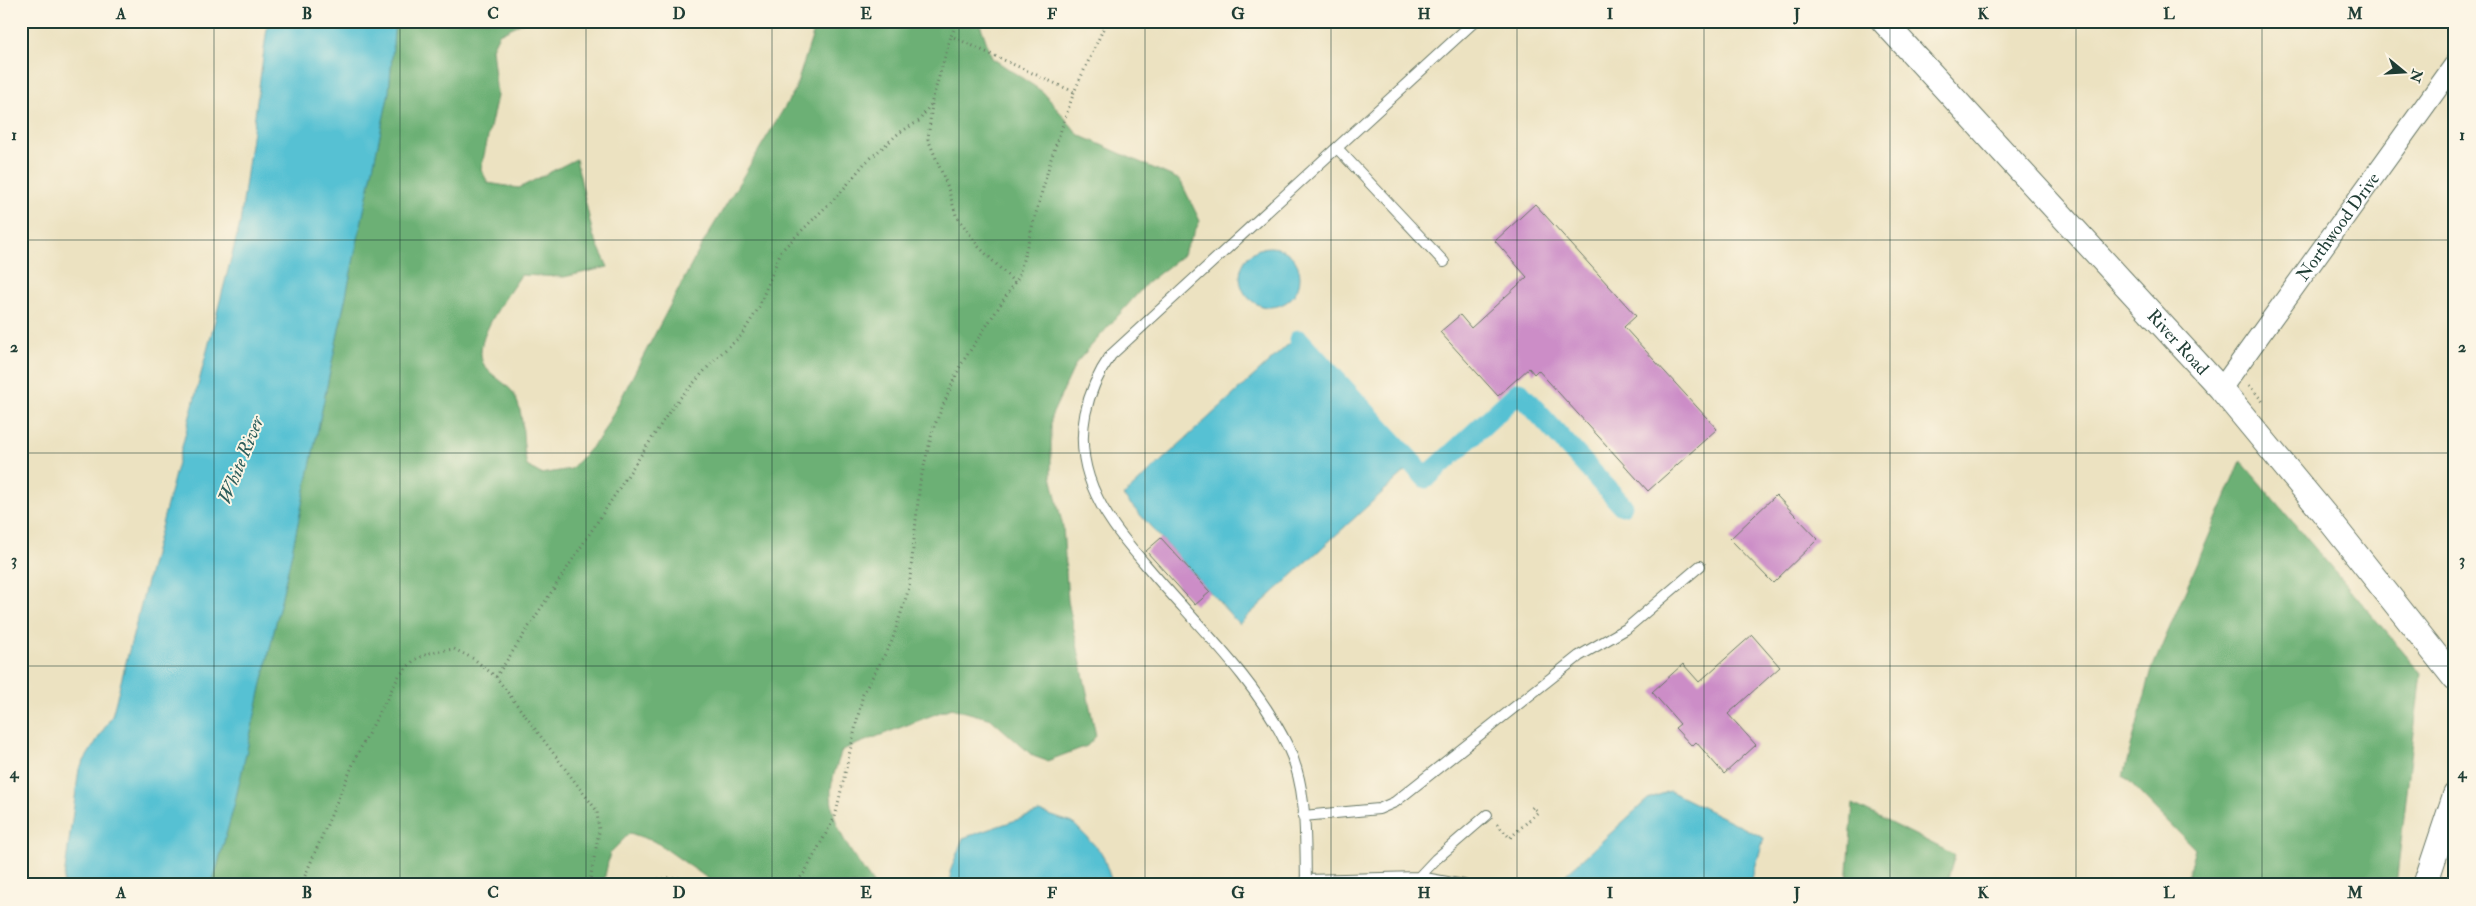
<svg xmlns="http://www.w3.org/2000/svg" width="2476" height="906" viewBox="0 0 2476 906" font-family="'IM FELL Double Pica',serif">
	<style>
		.forest { fill: #6cb074; stroke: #467654 }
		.water { fill: #57c1d3; stroke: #3b7f84 }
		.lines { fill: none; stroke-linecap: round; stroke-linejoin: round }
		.canal { stroke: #57c1d3; stroke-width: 21 }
		.building { fill: #cc8dc7 }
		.service-casing { stroke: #677765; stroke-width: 12 }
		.minor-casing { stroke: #677765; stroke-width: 22 }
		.tertiary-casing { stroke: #677765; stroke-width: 26 }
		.path { stroke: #677765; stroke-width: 3; stroke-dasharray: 1 4; stroke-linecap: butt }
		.service { stroke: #fff; stroke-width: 10 }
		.minor { stroke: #fff; stroke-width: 20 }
		.tertiary { stroke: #fff; stroke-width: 24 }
		.grid { fill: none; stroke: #1f3d34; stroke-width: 1; stroke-opacity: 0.55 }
		.labels { text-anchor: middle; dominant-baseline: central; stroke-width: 4; stroke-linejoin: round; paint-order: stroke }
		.street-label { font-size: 18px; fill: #1f3d34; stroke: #fcf5e5 }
		.water-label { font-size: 19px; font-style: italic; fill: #2d5e5c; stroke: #fcf5e5 }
		.neatline { fill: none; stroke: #1f3d34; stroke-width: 2 }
		.grid-label { font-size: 16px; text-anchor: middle; font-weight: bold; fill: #1f3d34 }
	</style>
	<rect width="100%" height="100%" fill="#fcf5e5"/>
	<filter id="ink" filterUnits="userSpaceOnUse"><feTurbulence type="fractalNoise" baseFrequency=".02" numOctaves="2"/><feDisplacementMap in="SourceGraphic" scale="10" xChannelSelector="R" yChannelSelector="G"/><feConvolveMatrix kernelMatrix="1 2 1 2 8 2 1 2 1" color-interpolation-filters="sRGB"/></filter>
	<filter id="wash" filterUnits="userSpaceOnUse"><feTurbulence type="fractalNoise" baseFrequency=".0096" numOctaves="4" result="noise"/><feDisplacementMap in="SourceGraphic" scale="20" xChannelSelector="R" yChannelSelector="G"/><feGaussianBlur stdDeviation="1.12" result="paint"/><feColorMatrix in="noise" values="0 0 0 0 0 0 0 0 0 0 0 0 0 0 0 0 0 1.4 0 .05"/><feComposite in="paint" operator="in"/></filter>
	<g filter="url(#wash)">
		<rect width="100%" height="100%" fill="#ece2c1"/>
		<g class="forest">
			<path d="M395 21H525L499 34 492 48 497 96 481 169 488 183 519 188 576 159 593 235 608 267 564 277 521 275C508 295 472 340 483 363 489 376 509 383 515 396 526 420 521 442 527 466L541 474 571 469 600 438 703 243 795 90 817 21H979L992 58 1043 92 1079 135 1180 180 1200 221 1182 256 1147 283 1076 363 1051 417V476L1063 527 1068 601 1096 736 1087 746 1047 761 1033 756 991 719 951 708 842 750C838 763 830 781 831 795 832 829 855 858 874 885H717L656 842 630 833 610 853 603 885H212L234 806 290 561 389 92Z"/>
			<polygon points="2241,461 2421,673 2396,885 2185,885 2195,849 2123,776 2152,669"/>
			<polygon points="1853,804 1955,855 1946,885 1847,885"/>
		</g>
		<g class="water">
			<polygon points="268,21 395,21 389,92 290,561 234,806 212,885 63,885 79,769 112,716 240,224"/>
			<circle cx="1270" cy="277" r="30"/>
			<polygon points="1293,340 1409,468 1239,624 1123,496"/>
			<polygon points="1670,791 1764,838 1750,885 1554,885 1648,799"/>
			<polygon points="1040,812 1073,823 1102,853 1113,885 952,885 950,872 963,838"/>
		</g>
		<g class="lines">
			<polyline class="canal" points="1299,340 1426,478 1519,392 1622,505"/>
		</g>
		<g id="blocks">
			<g class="building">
				<polygon points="1535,204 1636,316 1624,327 1717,429 1648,491 1538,370 1534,374 1529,368 1498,396 1440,332 1460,315 1471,328 1527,277 1495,241"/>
				<polygon points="1776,495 1818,539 1773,583 1730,539"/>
				<polygon points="1161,538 1210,592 1195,605 1146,551"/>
				<polygon points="1752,635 1780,667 1728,714 1756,745 1724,774 1696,742 1692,746 1675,728 1680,724 1652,692 1683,664 1699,682"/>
			</g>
		</g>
	</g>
	<g filter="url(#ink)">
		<use href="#blocks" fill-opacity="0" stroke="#677765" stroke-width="1"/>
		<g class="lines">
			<defs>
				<g id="service">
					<polyline points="1337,148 1444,262"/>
					<polyline points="1303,816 1379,809 1395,802 1579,656 1626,629 1700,566"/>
					<polyline points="1419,877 1464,885"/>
					<polyline points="1306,880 1419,877 1436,859 1487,815"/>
					<path d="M1306 885C1305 840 1308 788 1288 747 1256 680 1199 627 1151 571 1126 542 1101 514 1089 477 1075 434 1086 391 1111 355L1475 21"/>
				</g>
				<g id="minor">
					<path id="s1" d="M2221 389 2455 64"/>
				</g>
				<g id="tertiary">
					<path id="s2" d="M1883 21 2221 389 2326 516 2455 679"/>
					<polyline points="2425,885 2455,795"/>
				</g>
			</defs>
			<use href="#service" class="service-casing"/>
			<use href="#minor" class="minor-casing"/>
			<use href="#tertiary" class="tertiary-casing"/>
			<g class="path">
				<polyline points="958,21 951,36 1074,92 1107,21"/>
				<polyline points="1344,21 1347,22"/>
				<polyline points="932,104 928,139 947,185 956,215 979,247 1015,283"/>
				<polyline points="2249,385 2264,403"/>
				<polyline points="496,677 673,406 716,358 741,336 758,309 781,251 841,192 864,164 899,133 919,121 931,104 951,36"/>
				<polyline points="1497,824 1510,838 1538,812 1533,807 1531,809"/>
				<polyline points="301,885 357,755 399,676 414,660 432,652 454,649 474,659 496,677 597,811 599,832 589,885"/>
				<path d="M639 885C657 878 680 873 697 885"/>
				<polyline points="794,885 805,872 835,817 863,694 892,641 909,588 920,482 933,429 960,366 1018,278 1051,159 1074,92"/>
				<polyline points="2452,885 2455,875"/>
			</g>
			<use href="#service" class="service"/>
			<use href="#minor" class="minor"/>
			<use href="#tertiary" class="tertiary"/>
		</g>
	</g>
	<path class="grid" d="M214 21V885M400 21V885M586 21V885M772 21V885M959 21V885M1145 21V885M1331 21V885M1517 21V885M1704 21V885M1890 21V885M2076 21V885M2262 21V885M21 240H2455M21 453H2455M21 666H2455"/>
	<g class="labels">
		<g class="street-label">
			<text stroke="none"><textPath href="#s1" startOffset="200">Northwood Drive</textPath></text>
			<text stroke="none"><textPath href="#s2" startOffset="436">River Road</textPath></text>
		</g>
		<g class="water-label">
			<text transform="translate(241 460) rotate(-68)">White River</text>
		</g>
	</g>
	<rect width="2476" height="906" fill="none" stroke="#fcf5e5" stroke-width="55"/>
	<g transform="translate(2404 72) rotate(108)" stroke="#fcf5e5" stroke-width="4" paint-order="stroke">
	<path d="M0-4L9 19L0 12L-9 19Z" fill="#1f3d34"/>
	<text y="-8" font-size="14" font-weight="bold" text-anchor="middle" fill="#1f3d34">N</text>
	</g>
	<rect x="28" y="28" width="2420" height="850" class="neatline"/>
	<g class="grid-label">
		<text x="121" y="19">A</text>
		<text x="307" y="19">B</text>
		<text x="493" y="19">C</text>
		<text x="679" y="19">D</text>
		<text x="866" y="19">E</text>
		<text x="1052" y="19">F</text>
		<text x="1238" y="19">G</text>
		<text x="1424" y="19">H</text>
		<text x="1610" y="19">I</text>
		<text x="1797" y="19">J</text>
		<text x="1983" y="19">K</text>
		<text x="2169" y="19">L</text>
		<text x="2355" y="19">M</text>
		<text x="14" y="140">1</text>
		<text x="2462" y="140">1</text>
		<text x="14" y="352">2</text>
		<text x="2462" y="352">2</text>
		<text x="14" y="565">3</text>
		<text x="2462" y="565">3</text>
		<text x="14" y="778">4</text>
		<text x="2462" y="778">4</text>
		<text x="121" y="898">A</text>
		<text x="307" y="898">B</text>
		<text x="493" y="898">C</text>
		<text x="679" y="898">D</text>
		<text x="866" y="898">E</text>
		<text x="1052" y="898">F</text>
		<text x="1238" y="898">G</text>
		<text x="1424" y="898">H</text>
		<text x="1610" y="898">I</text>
		<text x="1797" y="898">J</text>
		<text x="1983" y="898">K</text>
		<text x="2169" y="898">L</text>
		<text x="2355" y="898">M</text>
	</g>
</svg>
